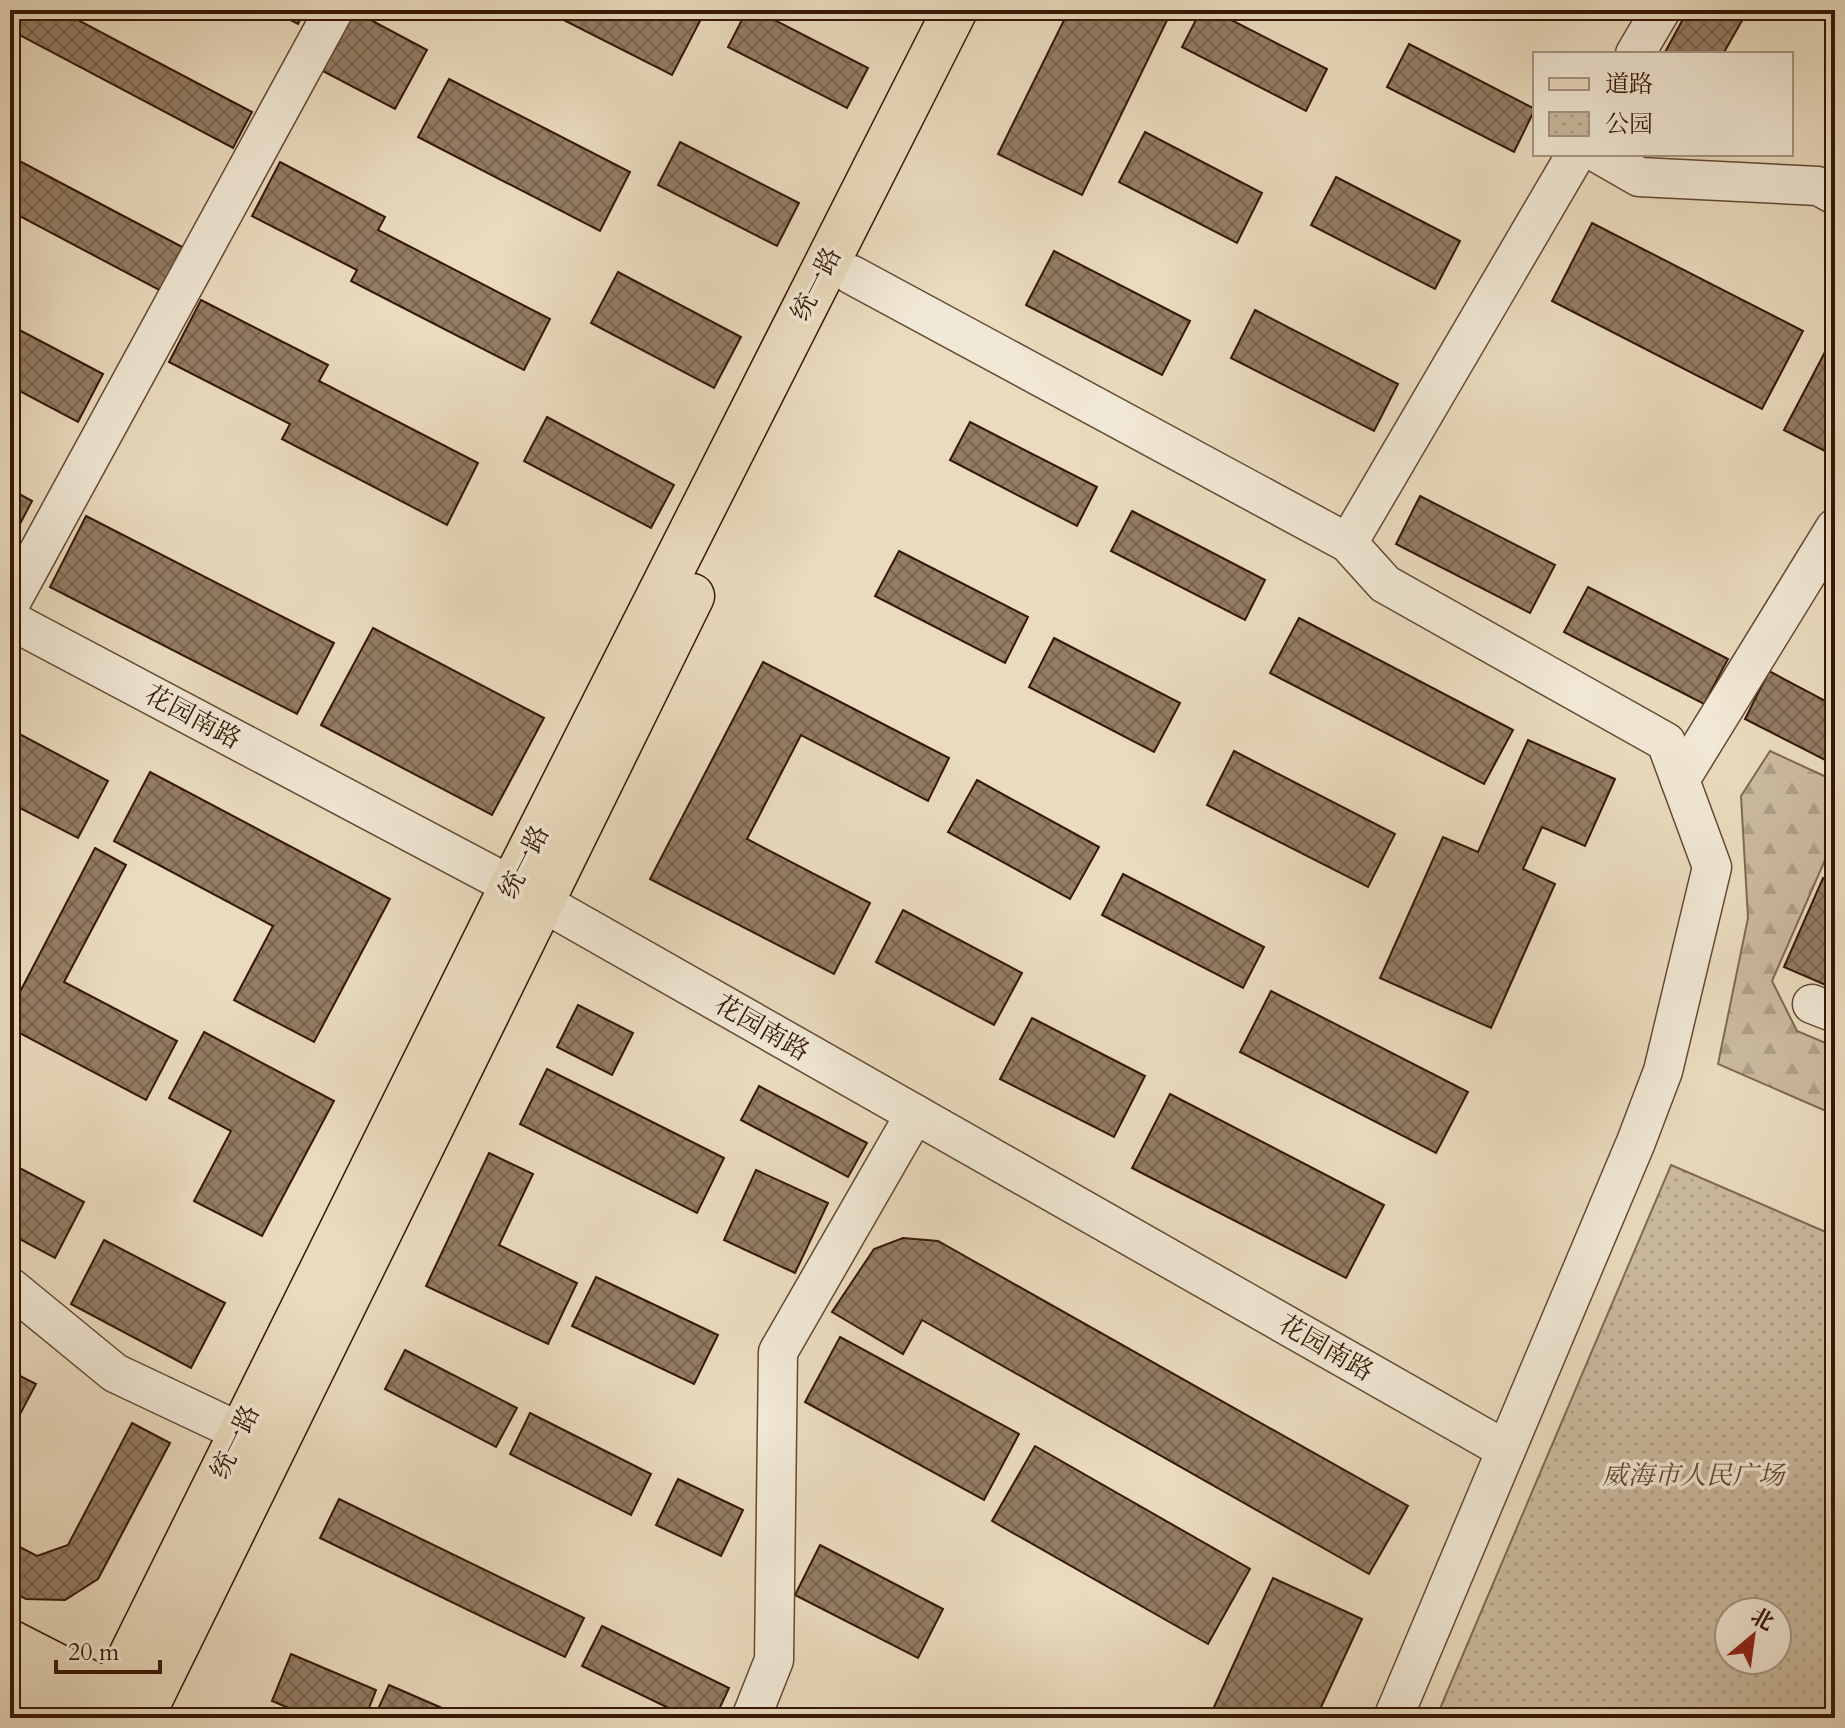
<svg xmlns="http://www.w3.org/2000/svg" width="1845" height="1728" viewBox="0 0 1845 1728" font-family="Cardo,'Noto Serif SC',serif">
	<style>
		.forest { fill: url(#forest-firs); stroke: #806952; stroke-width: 2 }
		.park { fill: url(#park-dots); stroke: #806952; stroke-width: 2; fill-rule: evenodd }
		.building { fill: url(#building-cross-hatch); stroke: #361805; stroke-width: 2 }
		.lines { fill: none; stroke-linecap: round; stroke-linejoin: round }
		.minor-casing { stroke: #634933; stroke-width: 41 }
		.major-casing { stroke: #361805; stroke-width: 47 }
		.minor { stroke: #f1e8d5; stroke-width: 38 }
		.major { stroke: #eadbbe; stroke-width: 44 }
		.labels { text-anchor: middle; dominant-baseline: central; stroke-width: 7; stroke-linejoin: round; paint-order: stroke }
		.street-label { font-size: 26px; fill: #361805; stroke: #f1e8d5 }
		.park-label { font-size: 26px; font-style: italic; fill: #634933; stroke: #f1e8d5 }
	</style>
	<defs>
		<pattern id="forest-firs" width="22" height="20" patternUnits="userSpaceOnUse" patternTransform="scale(2)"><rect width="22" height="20" fill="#cbba9f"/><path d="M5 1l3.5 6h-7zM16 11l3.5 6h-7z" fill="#af9f87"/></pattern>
		<pattern id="park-dots" width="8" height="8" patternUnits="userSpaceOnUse" patternTransform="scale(2)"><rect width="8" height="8" fill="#cbba9f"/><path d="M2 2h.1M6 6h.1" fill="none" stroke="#af9f87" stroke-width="1.8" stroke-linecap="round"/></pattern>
		<pattern id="building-cross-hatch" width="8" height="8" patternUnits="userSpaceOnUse" patternTransform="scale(2)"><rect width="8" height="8" fill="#947d65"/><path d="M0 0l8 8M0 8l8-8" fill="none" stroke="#7a6551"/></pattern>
	</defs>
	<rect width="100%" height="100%" fill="#eadbbe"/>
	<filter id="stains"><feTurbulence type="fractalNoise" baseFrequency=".0025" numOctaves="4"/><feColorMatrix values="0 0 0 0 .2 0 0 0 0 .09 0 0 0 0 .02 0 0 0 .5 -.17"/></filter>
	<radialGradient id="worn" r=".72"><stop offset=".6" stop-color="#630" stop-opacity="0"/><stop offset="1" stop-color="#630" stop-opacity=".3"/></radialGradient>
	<polygon class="forest" points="1770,751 1835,781 1835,864 1825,860 1772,981 1797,1031 1835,1047 1835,1115 1718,1064 1748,918 1741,796"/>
	<path class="park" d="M1671 1165 1835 1236V1718H1436ZM1729 1612H1777V1660H1729Z"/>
	<g class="building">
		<polygon points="10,10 59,10 252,112 233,148 10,30"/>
		<polygon points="271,10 305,10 298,24"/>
		<polygon points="352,10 427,50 395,109 321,70"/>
		<polygon points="544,10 679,10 700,21 672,75"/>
		<polygon points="747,10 755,10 868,68 847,108 728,47"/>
		<polygon points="1069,10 1172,10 1082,195 998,154"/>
		<polygon points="1201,10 1212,10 1327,69 1306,111 1182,47"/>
		<polygon points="1688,10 1748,10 1723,54 1664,54"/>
		<polygon points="1409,44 1535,109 1514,152 1387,87"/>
		<polygon points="449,79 630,172 600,231 418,137"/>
		<polygon points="1145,132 1262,193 1237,243 1119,182"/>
		<polygon points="680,142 799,203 777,246 658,185"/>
		<polygon points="10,156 186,249 163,292 10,211"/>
		<polygon points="280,162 385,217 378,230 550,319 524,370 351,281 357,270 252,216"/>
		<polygon points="1336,177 1460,241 1435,289 1311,225"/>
		<polygon points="1592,223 1803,331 1762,409 1552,301"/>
		<polygon points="1054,251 1190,321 1162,375 1026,305"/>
		<polygon points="618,272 741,337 714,388 591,323"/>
		<polygon points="201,300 328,365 319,381 478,463 447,525 282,439 290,424 169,362"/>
		<polygon points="1255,310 1398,384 1374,431 1231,358"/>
		<polygon points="10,325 103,374 78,422 10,386"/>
		<polygon points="1835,333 1835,456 1784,430"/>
		<polygon points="547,417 674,485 651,528 524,461"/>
		<polygon points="970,422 1097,487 1077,526 950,460"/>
		<polygon points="10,489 32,501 10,543"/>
		<polygon points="1420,496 1555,565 1530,613 1396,544"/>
		<polygon points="1132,511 1265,580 1245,620 1111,551"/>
		<polygon points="86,516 334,643 297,714 50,587"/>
		<polygon points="899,551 1028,617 1005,663 875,596"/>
		<polygon points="1588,587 1728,659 1704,704 1564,632"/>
		<polygon points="1299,618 1513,730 1484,784 1270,673"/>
		<polygon points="373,628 544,718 492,815 321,725"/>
		<polygon points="1054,638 1180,703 1154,752 1029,687"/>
		<polygon points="763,662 949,758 928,801 801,735 747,839 870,903 834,974 650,879"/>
		<polygon points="1769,671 1835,706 1835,765 1745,719"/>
		<polygon points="10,729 108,781 78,838 10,803"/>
		<polygon points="1528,740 1615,779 1585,846 1542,827 1523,869 1555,884 1491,1028 1380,978 1443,837 1478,852"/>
		<polygon points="1234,751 1395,834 1368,887 1207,805"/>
		<polygon points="150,772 390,899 314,1042 234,1000 273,926 114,841"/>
		<polygon points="977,780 1099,847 1070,899 948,832"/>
		<polygon points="95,848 126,865 64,982 177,1041 146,1100 10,1028 10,1011"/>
		<polygon points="1123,874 1264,947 1243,988 1102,915"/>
		<polygon points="1823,878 1835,883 1835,989 1784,967"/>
		<polygon points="903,910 1022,973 994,1025 876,962"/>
		<polygon points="1271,991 1468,1092 1436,1153 1240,1052"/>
		<polygon points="578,1005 633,1033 612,1075 557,1047"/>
		<polygon points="1032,1018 1145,1076 1114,1137 1000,1079"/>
		<polygon points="204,1032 334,1101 262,1236 194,1201 231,1131 169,1098"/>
		<polygon points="547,1069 724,1158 697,1213 520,1124"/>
		<polygon points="759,1086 867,1143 848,1177 741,1120"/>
		<polygon points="1170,1094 1384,1205 1346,1278 1132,1168"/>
		<polygon points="489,1153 533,1174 499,1245 577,1283 548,1344 426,1286"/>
		<polygon points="10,1163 84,1202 55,1258 10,1234"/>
		<polygon points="756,1170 828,1203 795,1273 724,1240"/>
		<polygon points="903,1238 938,1241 1408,1506 1369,1574 922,1320 903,1354 832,1312 874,1249"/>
		<polygon points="104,1240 225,1303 191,1368 71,1304"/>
		<polygon points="596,1277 718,1335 694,1384 572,1326"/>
		<polygon points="840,1337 1019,1434 984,1500 805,1402"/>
		<polygon points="405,1350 517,1408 496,1447 385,1389"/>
		<polygon points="10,1371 36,1384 10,1433"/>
		<polygon points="530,1413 651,1474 631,1515 510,1454"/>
		<polygon points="132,1423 170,1443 98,1579 65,1600 26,1599 10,1591 10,1542 37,1556 68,1545"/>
		<polygon points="1035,1446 1250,1569 1208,1644 992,1521"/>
		<polygon points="678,1479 743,1510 721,1556 656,1525"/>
		<polygon points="339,1499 584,1618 565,1657 320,1538"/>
		<polygon points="820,1545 943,1609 918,1658 795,1595"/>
		<polygon points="1273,1578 1362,1619 1316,1718 1209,1718"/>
		<polygon points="602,1626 729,1688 715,1718 689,1718 582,1666"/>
		<polygon points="291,1654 376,1690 365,1718 312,1718 272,1701"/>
		<polygon points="389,1685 465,1718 374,1718"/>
	</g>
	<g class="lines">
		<defs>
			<g id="minor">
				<polyline points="1635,54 1661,10"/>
				<polyline points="1599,154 1639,177 1818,186 1835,195"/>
				<polyline points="852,275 1348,543 1385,584 1666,742 1712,867 1663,1071 1636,1142 1393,1718"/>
				<polyline points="1348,543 1576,154"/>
				<polyline points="10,604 334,10"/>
				<polyline points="10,620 542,902 1506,1450"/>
				<polyline points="1680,780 1835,528"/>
				<polyline points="1812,1004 1835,1013"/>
				<polyline points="10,1287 115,1373 240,1432"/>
				<polyline points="751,1718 774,1660 778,1352 915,1114"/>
			</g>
			<g id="major">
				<polyline points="10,1642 137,1707"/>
				<polyline points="10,1687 70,1718"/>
				<polyline points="100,1718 512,886 955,10"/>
				<polyline points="141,1718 692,596"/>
			</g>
		</defs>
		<use href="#minor" class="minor-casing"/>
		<use href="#major" class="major-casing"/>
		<use href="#minor" class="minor"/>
		<use href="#major" class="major"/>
	</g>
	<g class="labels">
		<g class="street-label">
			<text transform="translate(816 284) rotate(-63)">统一路</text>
			<text transform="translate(193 717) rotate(28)">花园南路</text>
			<text transform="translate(524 862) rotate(-63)">统一路</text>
			<text transform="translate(762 1028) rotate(30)">花园南路</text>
			<text transform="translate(1326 1348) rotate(30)">花园南路</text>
			<text transform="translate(235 1442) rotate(-64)">统一路</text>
		</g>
		<g class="park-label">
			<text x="1693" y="1475">威海市人民广场</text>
		</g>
	</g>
	<rect width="1845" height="1728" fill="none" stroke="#eadbbe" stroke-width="40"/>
	<rect x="12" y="12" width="1821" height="1704" fill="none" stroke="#361805" stroke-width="4"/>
	<rect x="20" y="20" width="1805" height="1688" fill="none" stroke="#361805" stroke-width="2"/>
	<rect x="1533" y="52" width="260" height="104" fill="#f1e8d5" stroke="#a69582" stroke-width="2"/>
	<rect x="1549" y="78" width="40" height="12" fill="#eadbbe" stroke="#a69582" stroke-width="2"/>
	<text x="1605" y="92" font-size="24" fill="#361805">道路</text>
	<rect x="1549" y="112" width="40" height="24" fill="url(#park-dots)" stroke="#a69582" stroke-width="2"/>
	<text x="1605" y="132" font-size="24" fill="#361805">公园</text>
	<g transform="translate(1753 1636) rotate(29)"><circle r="38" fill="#f1e8d5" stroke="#a69582" stroke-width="2"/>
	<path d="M0-6L14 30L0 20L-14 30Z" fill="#8f2418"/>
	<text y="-12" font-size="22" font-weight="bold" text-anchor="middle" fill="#361805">北</text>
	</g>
	<path d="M56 1660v12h104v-12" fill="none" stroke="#361805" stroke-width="4"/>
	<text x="68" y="1660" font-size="24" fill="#361805" stroke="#f1e8d5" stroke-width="6" paint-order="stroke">20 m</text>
	<rect width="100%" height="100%" filter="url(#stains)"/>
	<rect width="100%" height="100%" fill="url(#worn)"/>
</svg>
